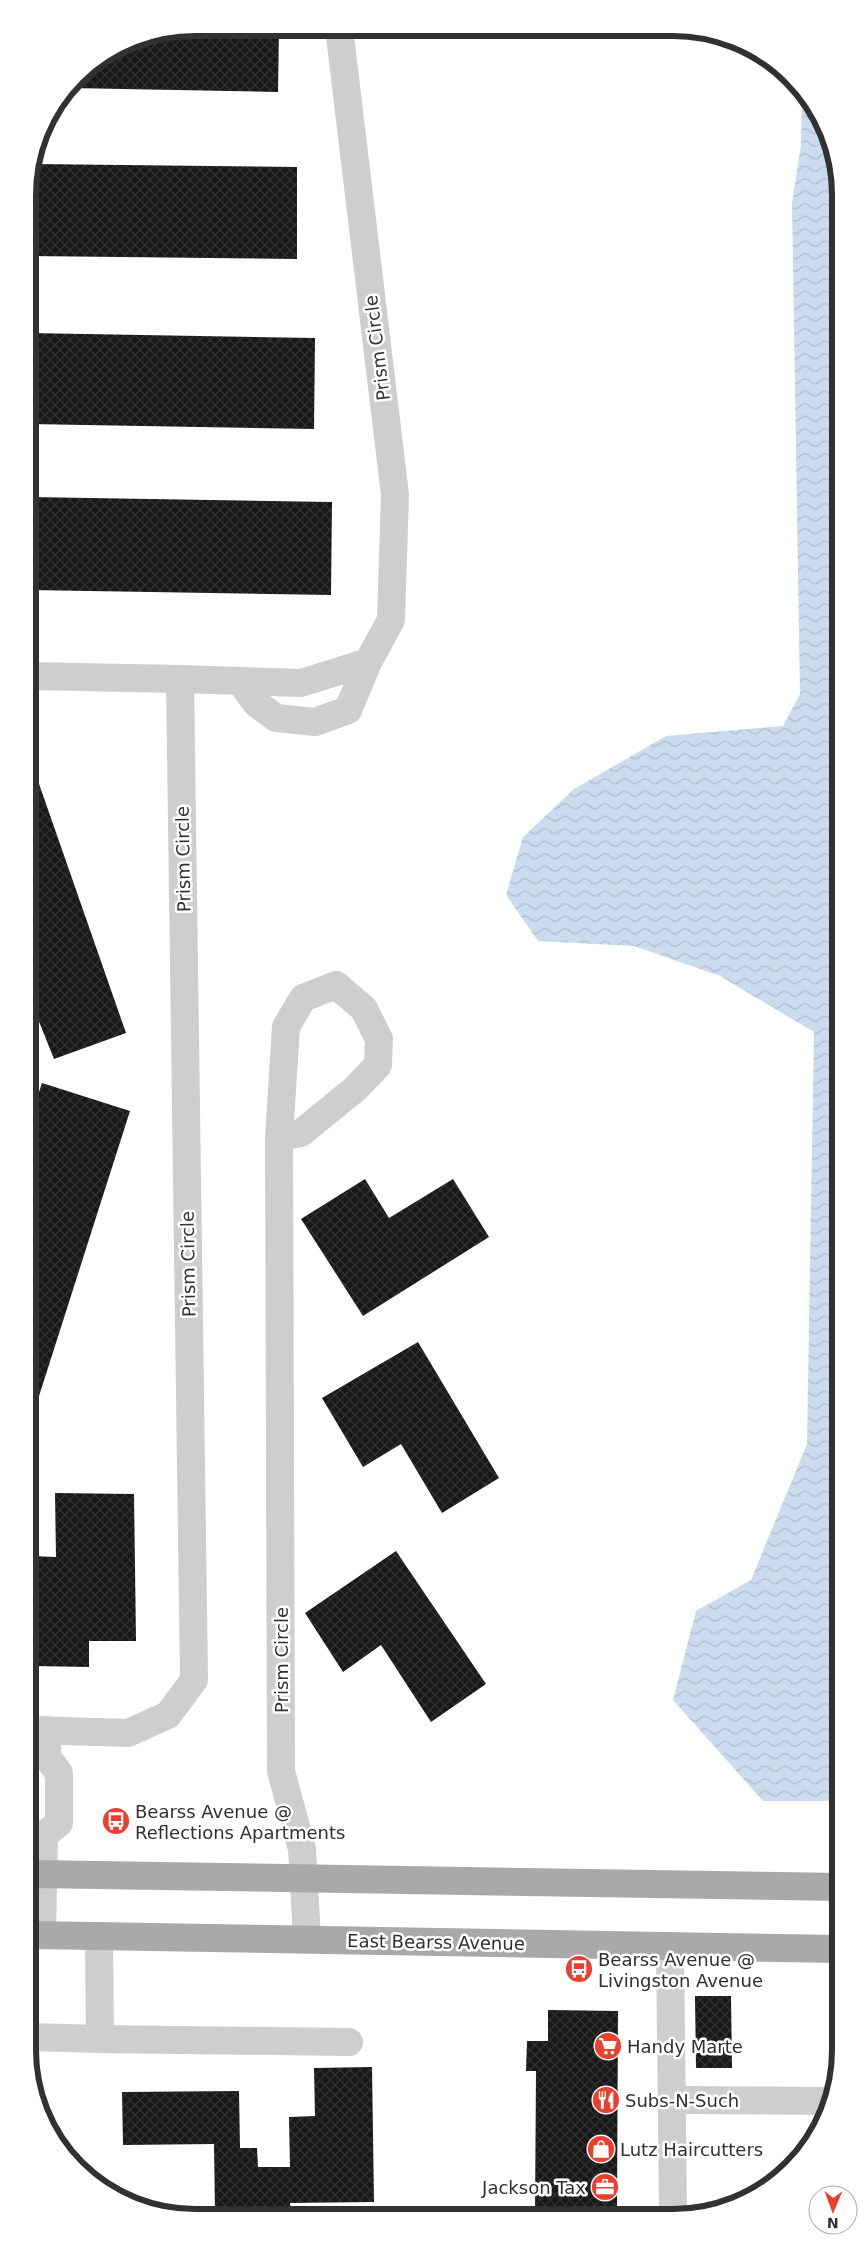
<svg xmlns="http://www.w3.org/2000/svg" width="868" height="2245" viewBox="0 0 868 2245" font-family="'DejaVu Sans',sans-serif">
	<style>
		.water { fill: url(#water-waves) }
		.building { fill: url(#building-cross-hatch) }
		.lines { fill: none; stroke-linecap: round; stroke-linejoin: round }
		.minor { stroke: #cecece; stroke-width: 28 }
		.major { stroke: #a9a9a9; stroke-width: 28 }
		.labels { text-anchor: middle; dominant-baseline: central; stroke-width: 5; stroke-linejoin: round; paint-order: stroke }
		.street-label { font-size: 18px; fill: #313131; stroke: #fff }
		.poi-label { font-size: 18px; fill: #313131; stroke: #fff; text-anchor: start }
		.rim { fill: none; stroke: #313131; stroke-width: 6 }
	</style>
	<defs>
		<pattern id="water-waves" width="16" height="10" patternUnits="userSpaceOnUse" patternTransform="scale(1.25)"><rect width="16" height="10" fill="#cbdcee"/><path d="M0 5q4-4 8 0t8 0" fill="none" stroke="#afbdcd"/></pattern>
		<pattern id="building-cross-hatch" width="8" height="8" patternUnits="userSpaceOnUse" patternTransform="scale(1.25)"><rect width="8" height="8" fill="#181818"/><path d="M0 0l8 8M0 8l8-8" fill="none" stroke="#313131"/></pattern>
	</defs>
	<rect width="100%" height="100%" fill="#fff"/>
	<polygon class="water" points="802,92 818,111 835,152 839,1801 763,1801 673,1700 696,1611 751,1580 807,1444 814,1032 720,976 634,946 538,941 506,895 523,837 574,789 666,736 783,726 800,694 792,203 801,145"/>
	<g class="building">
		<polygon points="195,28 279,28 278,92 70,88 84,69 131,40"/>
		<polygon points="33,164 297,167 297,259 28,256 28,184"/>
		<polygon points="28,333 315,338 314,429 29,424"/>
		<polygon points="29,497 332,502 331,595 29,590"/>
		<polygon points="30,758 126,1033 54,1059 30,999"/>
		<polygon points="42,1083 130,1111 32,1418 30,1119"/>
		<polygon points="365,1179 389,1218 453,1179 489,1237 363,1316 301,1219"/>
		<polygon points="418,1342 499,1478 442,1513 401,1444 363,1467 322,1398"/>
		<polygon points="55,1493 134,1494 136,1641 89,1641 89,1667 32,1666 32,1556 56,1557"/>
		<polygon points="396,1551 486,1684 431,1722 381,1645 343,1672 305,1613"/>
		<polygon points="695,1996 731,1996 732,2068 696,2068"/>
		<polygon points="548,2010 618,2011 617,2212 535,2213 536,2071 526,2071 527,2041 548,2041"/>
		<polygon points="372,2067 374,2202 290,2203 291,2214 215,2214 214,2144 123,2145 122,2092 239,2091 240,2148 257,2148 258,2167 290,2167 289,2117 315,2116 314,2068"/>
	</g>
	<g class="lines">
		<g class="minor">
			<polyline points="29,676 180,679"/>
			<polyline points="240,681 256,703 276,718 315,722 348,710 368,662"/>
			<polyline points="279,1137 301,1133 355,1089 378,1065 379,1039 364,1009 336,985 303,998 286,1027 279,1137 281,1771 302,1849 307,1939"/>
			<polyline points="32,1730 128,1733 168,1715 194,1680 180,679 301,683 368,662 391,620 395,495 339,28"/>
			<polyline points="44,1835 59,1823 59,1773 47,1757 47,1730"/>
			<polyline points="42,1935 44,1835"/>
			<polyline points="670,1946 673,2212"/>
			<polyline points="33,2037 100,2039 99,1936"/>
			<polyline points="100,2039 349,2042"/>
			<polyline points="671,2100 831,2101"/>
		</g>
		<g class="major">
			<polyline points="33,1874 840,1887"/>
			<polyline points="33,1935 840,1949"/>
		</g>
	</g>
	<defs>
		<symbol id="bus-disc" viewBox="-11 -11 22 22"><circle r="9.5" fill="#ed3e2f" stroke="#fff"/><path d="M-5-6H5V4H4V6H2V4H-2V6H-4V4H-5ZM-3.5-4V0h7V-4ZM-3.5 1.2v1.5H-2V1.2ZM2 1.2v1.5H3.5V1.2Z" fill="#fff"/></symbol>
		<symbol id="supermarket-disc" viewBox="-11 -11 22 22"><circle r="9.5" fill="#ed3e2f" stroke="#fff"/><path d="M-6-5.5h2.5l.6 2H6L4.5 2H-2.5L-4.4-4H-6ZM-1.5 3.2a1.3 1.3 0 1 0 .1 0ZM3 3.2a1.3 1.3 0 1 0 .1 0Z" fill="#fff"/></symbol>
		<symbol id="restaurant-disc" viewBox="-11 -11 22 22"><circle r="9.5" fill="#ed3e2f" stroke="#fff"/><path d="M-5-6h1v4h1v-4h1v4h1v-4h1v5L-1.5 .5V6h-2V.5L-5-1ZM5-6V6H3V1.5H1.5Q1.5-4 5-6Z" fill="#fff"/></symbol>
		<symbol id="shop-disc" viewBox="-11 -11 22 22"><circle r="9.5" fill="#ed3e2f" stroke="#fff"/><path d="M-5-2.5h2.3a2.7 3.5 0 0 1 5.4 0H5L5.5 6h-11ZM-1.5-2.5h3a1.5 2.3 0 0 0-3 0Z" fill="#fff"/></symbol>
		<symbol id="office-disc" viewBox="-11 -11 22 22"><circle r="9.5" fill="#ed3e2f" stroke="#fff"/><path d="M-6-3h4V-5.5h4V-3h4V5H-6ZM-1-4.5V-3h2v-1.5ZM-6 0V1H6V0Z" fill="#fff"/></symbol>
	</defs>
	<g fill-rule="evenodd">
		<use href="#bus-disc" x="100" y="1805" width="32" height="32"/>
		<use href="#bus-disc" x="563" y="1953" width="32" height="32"/>
		<use href="#supermarket-disc" x="592" y="2030" width="32" height="32"/>
		<use href="#restaurant-disc" x="590" y="2084" width="32" height="32"/>
		<use href="#shop-disc" x="585" y="2133" width="32" height="32"/>
		<use href="#office-disc" x="589" y="2171" width="32" height="32"/>
	</g>
	<g class="labels">
		<g class="street-label">
			<text transform="translate(377 348) rotate(-97)">Prism Circle</text>
			<text transform="translate(183 859) rotate(-91)">Prism Circle</text>
			<text transform="translate(188 1264) rotate(-91)">Prism Circle</text>
			<text transform="translate(281 1660) rotate(-90)">Prism Circle</text>
			<text transform="translate(436 1942) rotate(1)">East Bearss Avenue</text>
		</g>
		<g class="poi-label">
			<text x="135" y="1811">Bearss Avenue @<tspan x="135" dy="21">Reflections Apartments</tspan></text>
			<text x="598" y="1959">Bearss Avenue @<tspan x="598" dy="21">Livingston Avenue</tspan></text>
			<text x="627" y="2046">Handy Marte</text>
			<text x="625" y="2100">Subs-N-Such</text>
			<text x="620" y="2149">Lutz Haircutters</text>
			<text x="586" y="2187" text-anchor="end">Jackson Tax</text>
		</g>
	</g>
	<path d="M0 0H868V2245H0ZM195 36H673A159 159 0 0 1 832 195V2050A159 159 0 0 1 673 2209H195A159 159 0 0 1 36 2050V195A159 159 0 0 1 195 36Z" fill="#fff" fill-rule="evenodd"/>
	<path class="rim" d="M195 36H673A159 159 0 0 1 832 195V2050A159 159 0 0 1 673 2209H195A159 159 0 0 1 36 2050V195A159 159 0 0 1 195 36Z"/>
	<g transform="translate(833 2210) rotate(181)"><circle r="24" fill="#ffffff" stroke="#adadad"/>
	<path d="M0-4L9 19L0 12L-9 19Z" fill="#ed3e2f"/>
	<text y="-8" font-size="14" font-weight="bold" text-anchor="middle" fill="#313131">N</text>
	</g>
</svg>
